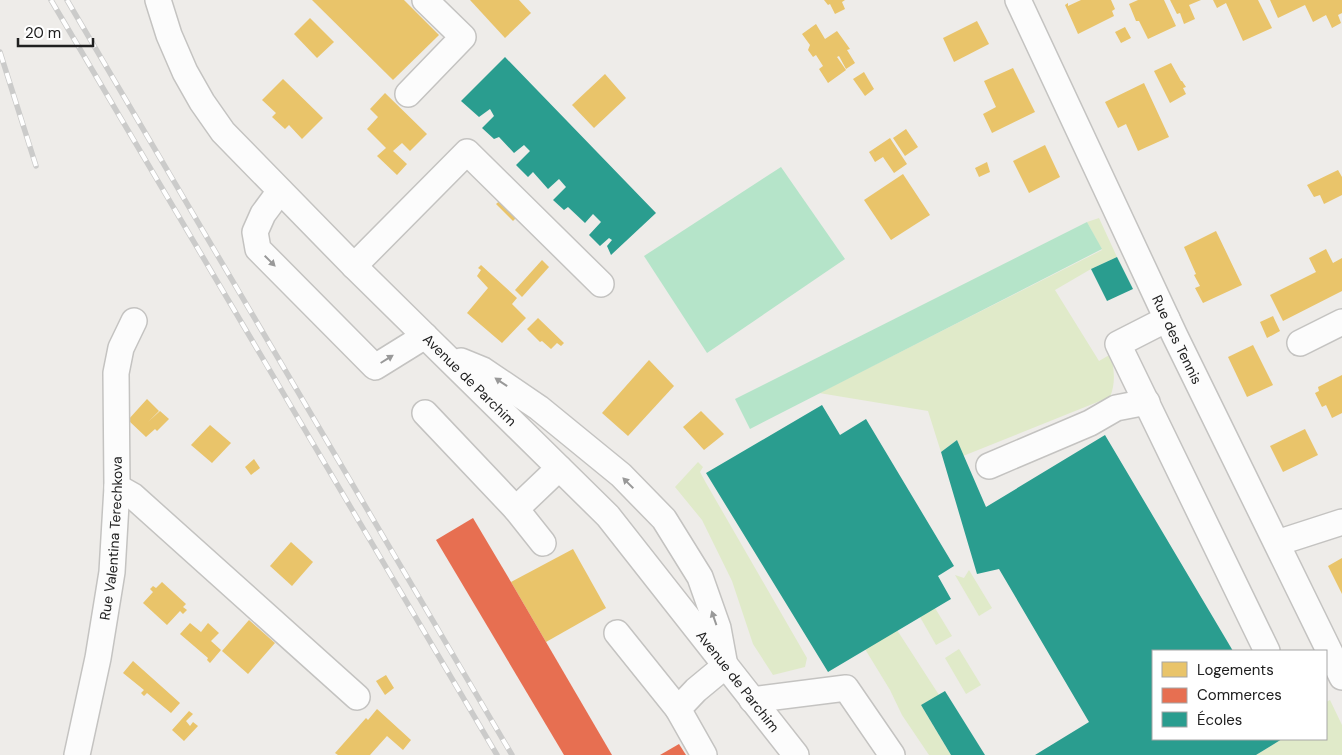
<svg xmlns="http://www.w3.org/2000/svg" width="1342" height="755" viewBox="0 0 1342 755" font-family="'DM Sans',sans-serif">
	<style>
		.grass { fill: #e0eac9 }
		.pitch { fill: #b5e4c9 }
		.homes { fill: #e9c46a }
		.shops { fill: #e76f51 }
		.schools { fill: #2a9d8f }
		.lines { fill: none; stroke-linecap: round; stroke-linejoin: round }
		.minor-casing { stroke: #c4c3c1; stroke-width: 28 }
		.minor { stroke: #fcfcfc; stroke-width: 25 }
		.rail-casing { stroke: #cbcbca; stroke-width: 5.5 }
		.rail { stroke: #fff; stroke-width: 4; stroke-dasharray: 11; stroke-linecap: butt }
		.oneway { fill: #999 }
		.labels { text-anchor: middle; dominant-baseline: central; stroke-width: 5; stroke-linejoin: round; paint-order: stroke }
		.street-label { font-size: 14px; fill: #202020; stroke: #fff }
	</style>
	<rect width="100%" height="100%" fill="#eeece9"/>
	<g class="grass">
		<path d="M1099 218 1117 257 1091 269 1055 290 1099 361 1111 354C1114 369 1116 383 1110 397L963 456 957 440 941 452 928 411 819 393 1102 250 1087 222Z"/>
		<polygon points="698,462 703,467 700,472 706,483 807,658 805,667 773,675 753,644 732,581 702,520 675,487"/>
		<polygon points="969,570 992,608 979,616 955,575 964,578"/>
		<polygon points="935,608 952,636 936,645 920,617"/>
		<polygon points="897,630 939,695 921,705 951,755 929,755 902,715 890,690 865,649"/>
		<polygon points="959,649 981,685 966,694 945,658"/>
		<polygon points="1330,700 1342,725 1342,755 1256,755 1282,739 1326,739 1326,702"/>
	</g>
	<g class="pitch">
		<polygon points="781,167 845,259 707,353 644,256"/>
		<polygon points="1087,222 1102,249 750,429 735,399"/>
	</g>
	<g class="homes">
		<polygon points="312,0 404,0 439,35 393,80"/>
		<polygon points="470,0 519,0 531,13 505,38"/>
		<polygon points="824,0 845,0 842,2 845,9 835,14 830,4 828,5"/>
		<polygon points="1081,0 1111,0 1115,9 1112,11 1114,16 1078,34 1065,5 1068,3 1068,6"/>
		<polygon points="1138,0 1164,0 1176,26 1148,39 1139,21 1136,21 1129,4"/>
		<polygon points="1170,0 1201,0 1189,5 1195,19 1184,24 1180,13 1177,14"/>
		<polygon points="1213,0 1258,0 1272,28 1243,41 1226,3 1217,8"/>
		<polygon points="1270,0 1342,0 1342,13 1338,15 1341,23 1332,28 1326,15 1313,22 1305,5 1278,18"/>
		<polygon points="310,18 334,42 317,58 294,34"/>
		<polygon points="977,21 989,44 954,62 943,38"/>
		<polygon points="816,24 825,39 837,31 850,49 847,50 855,63 846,69 839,56 837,57 846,70 828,83 819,69 823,66 816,55 813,57 808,50 810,45 802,34"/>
		<polygon points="1125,27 1131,38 1121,43 1115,32"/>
		<polygon points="1171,63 1181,81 1182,81 1186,87 1183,88 1186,94 1170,103 1154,71"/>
		<polygon points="1013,68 1035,112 992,133 983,114 996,107 984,81"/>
		<polygon points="864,72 874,89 865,96 853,79"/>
		<polygon points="605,74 626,98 594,128 572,105"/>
		<polygon points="283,79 323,118 302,139 289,125 285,129 272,117 276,113 262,100"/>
		<polygon points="1144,83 1169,137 1138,151 1126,124 1118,128 1105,102"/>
		<polygon points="385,93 427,134 410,151 402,143 393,151 407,164 397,175 377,156 386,148 367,129 378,117 370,109"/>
		<polygon points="906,129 918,147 905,156 893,138"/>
		<polygon points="890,138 907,164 894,173 883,157 875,162 869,152"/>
		<polygon points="1045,145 1060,177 1029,193 1013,161"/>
		<polygon points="987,162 990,172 979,177 975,168"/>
		<polygon points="1338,170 1342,177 1342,195 1324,204 1320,195 1314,197 1307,185"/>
		<polygon points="903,174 930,215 891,240 864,200"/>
		<polygon points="502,199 519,215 513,221 496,204"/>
		<polygon points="1216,231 1242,285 1203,303 1195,288 1200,286 1194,275 1196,274 1184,247"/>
		<polygon points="1326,249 1333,263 1342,258 1342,291 1283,321 1270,295 1316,272 1309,258"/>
		<polygon points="542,260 549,267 522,297 515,290"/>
		<polygon points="481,265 517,298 512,304 526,318 502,343 467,313 488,288 477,276 481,270 478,268"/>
		<polygon points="1273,316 1280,331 1267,338 1260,322"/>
		<polygon points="538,318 564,343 561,346 557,343 551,349 542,341 540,342 527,329"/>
		<polygon points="1253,345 1273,385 1247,397 1228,357"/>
		<polygon points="649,360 674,386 628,436 602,413"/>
		<polygon points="1342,375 1342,413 1332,418 1326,405 1322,407 1315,393 1319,391 1318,387"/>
		<polygon points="147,399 159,411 148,422 160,411 169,419 157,431 155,429 146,437 128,420"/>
		<polygon points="701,411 724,434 704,450 683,427"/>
		<polygon points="210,425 231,443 212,463 191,445"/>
		<polygon points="1305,429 1318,455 1283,472 1270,446"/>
		<polygon points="254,459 260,468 251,475 245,467"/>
		<polygon points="291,542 313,562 292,586 270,566"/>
		<polygon points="573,549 606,608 546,642 511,582"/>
		<polygon points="1342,558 1342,594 1328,566"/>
		<polygon points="162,582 186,604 183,607 187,610 183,614 180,611 167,625 143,603 153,592 150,589 153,586 156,588"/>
		<polygon points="249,620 275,643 248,674 222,651"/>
		<polygon points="190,623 201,632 208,623 219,633 211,641 221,650 210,663 207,660 208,658 180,634"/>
		<polygon points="133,661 180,703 171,713 147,693 144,696 141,693 144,690 123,673"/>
		<polygon points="386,675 394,688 385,695 376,681"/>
		<polygon points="377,709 411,740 403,750 387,736 370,755 338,755 335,753 366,718 368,720"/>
		<polygon points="189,711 193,714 186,721 190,726 193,722 198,726 184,741 172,730"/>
	</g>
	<g class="shops">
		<polygon points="473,518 511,582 612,755 564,755 436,540"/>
		<polygon points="679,744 686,755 660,755"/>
	</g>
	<g class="schools">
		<polygon points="505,57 656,213 611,255 607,246 612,240 609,238 600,246 589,235 601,222 593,214 585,223 568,207 564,210 553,200 566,187 559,179 548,189 533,172 528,177 516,165 530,151 524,145 514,153 499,137 494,139 482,128 494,116 490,109 479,117 461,101"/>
		<polygon points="1117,257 1133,289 1107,301 1091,269"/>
		<polygon points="822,405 840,435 866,419 954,566 938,576 951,599 828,672 706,473"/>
		<polygon points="1105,435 1233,651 1153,651 1153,739 1282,739 1256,755 1035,755 1089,722 999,569 977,574 941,452 957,440 986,507"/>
		<polygon points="945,691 985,755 951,755 921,705"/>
	</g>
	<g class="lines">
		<defs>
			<g id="minor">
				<path id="s1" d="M158 0 169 35 185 72 202 102 223 132 354 266 608 516 796 755"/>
				<path id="s2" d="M1018 0 1175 336 1342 677"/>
				<polyline points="408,94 463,37 425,0"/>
				<polyline points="280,191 263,214 255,232 258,249 375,367 425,336"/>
				<polyline points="354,266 467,152 601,284"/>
				<polyline points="1167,319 1118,344 1267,651"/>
				<polyline points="1300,343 1342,322"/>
				<polyline points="461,361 483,370 539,408 621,475 664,519 700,577 718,628 725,666 696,690 678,709 704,755"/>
				<polyline points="425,413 516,509 543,543"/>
				<polyline points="989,466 1090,423 1116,408 1147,402"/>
				<polyline points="117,487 133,496 357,697"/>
				<polyline points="516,509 559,468"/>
				<polyline points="1277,543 1342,522"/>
				<polyline points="617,633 678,709"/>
				<polyline points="752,700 846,688 892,755"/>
				<path id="s3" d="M77 755 98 658 112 572 117 487 116 373 121 348 134 321"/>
			</g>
		</defs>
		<use href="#minor" class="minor-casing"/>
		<use href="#minor" class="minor"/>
		<defs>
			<g id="rail">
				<polyline points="51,0 497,755"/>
				<polyline points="67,0 512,755"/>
				<polyline points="0,52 36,166"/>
			</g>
		</defs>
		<use href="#rail" class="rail-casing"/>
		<use href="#rail" class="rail"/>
	</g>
	<defs><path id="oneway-solid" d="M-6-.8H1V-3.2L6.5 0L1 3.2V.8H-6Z" transform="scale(1.25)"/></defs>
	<g class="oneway">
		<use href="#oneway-solid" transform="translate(270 261) rotate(45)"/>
		<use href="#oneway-solid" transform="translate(387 359) rotate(-32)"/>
		<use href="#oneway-solid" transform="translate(501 382) rotate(-146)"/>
		<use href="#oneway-solid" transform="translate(628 483) rotate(-135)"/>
		<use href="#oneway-solid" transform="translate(714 618) rotate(-109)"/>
	</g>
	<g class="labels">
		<g class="street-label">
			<text stroke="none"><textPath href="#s2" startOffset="375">Rue des Tennis</textPath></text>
			<text stroke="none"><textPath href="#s1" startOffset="498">Avenue de Parchim</textPath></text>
			<text stroke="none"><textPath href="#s3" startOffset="220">Rue Valentina Terechkova</textPath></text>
			<text stroke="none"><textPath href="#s1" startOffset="902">Avenue de Parchim</textPath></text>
		</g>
	</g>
	<rect x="1152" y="650" width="175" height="90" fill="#ffffff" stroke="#a6a6a6"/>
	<rect x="1162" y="662" width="25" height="15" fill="#e9c46a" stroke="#a6a6a6"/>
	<text x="1197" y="675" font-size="15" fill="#202020">Logements</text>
	<rect x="1162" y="688" width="25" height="15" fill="#e76f51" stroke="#a6a6a6"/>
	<text x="1197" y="700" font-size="15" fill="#202020">Commerces</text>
	<rect x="1162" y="712" width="25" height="15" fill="#2a9d8f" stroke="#a6a6a6"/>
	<text x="1197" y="725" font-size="15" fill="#202020">Écoles</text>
	<path d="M18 38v8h75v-8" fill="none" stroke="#202020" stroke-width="2.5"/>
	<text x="25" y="38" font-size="15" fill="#202020" stroke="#ffffff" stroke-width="4" paint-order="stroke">20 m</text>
</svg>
